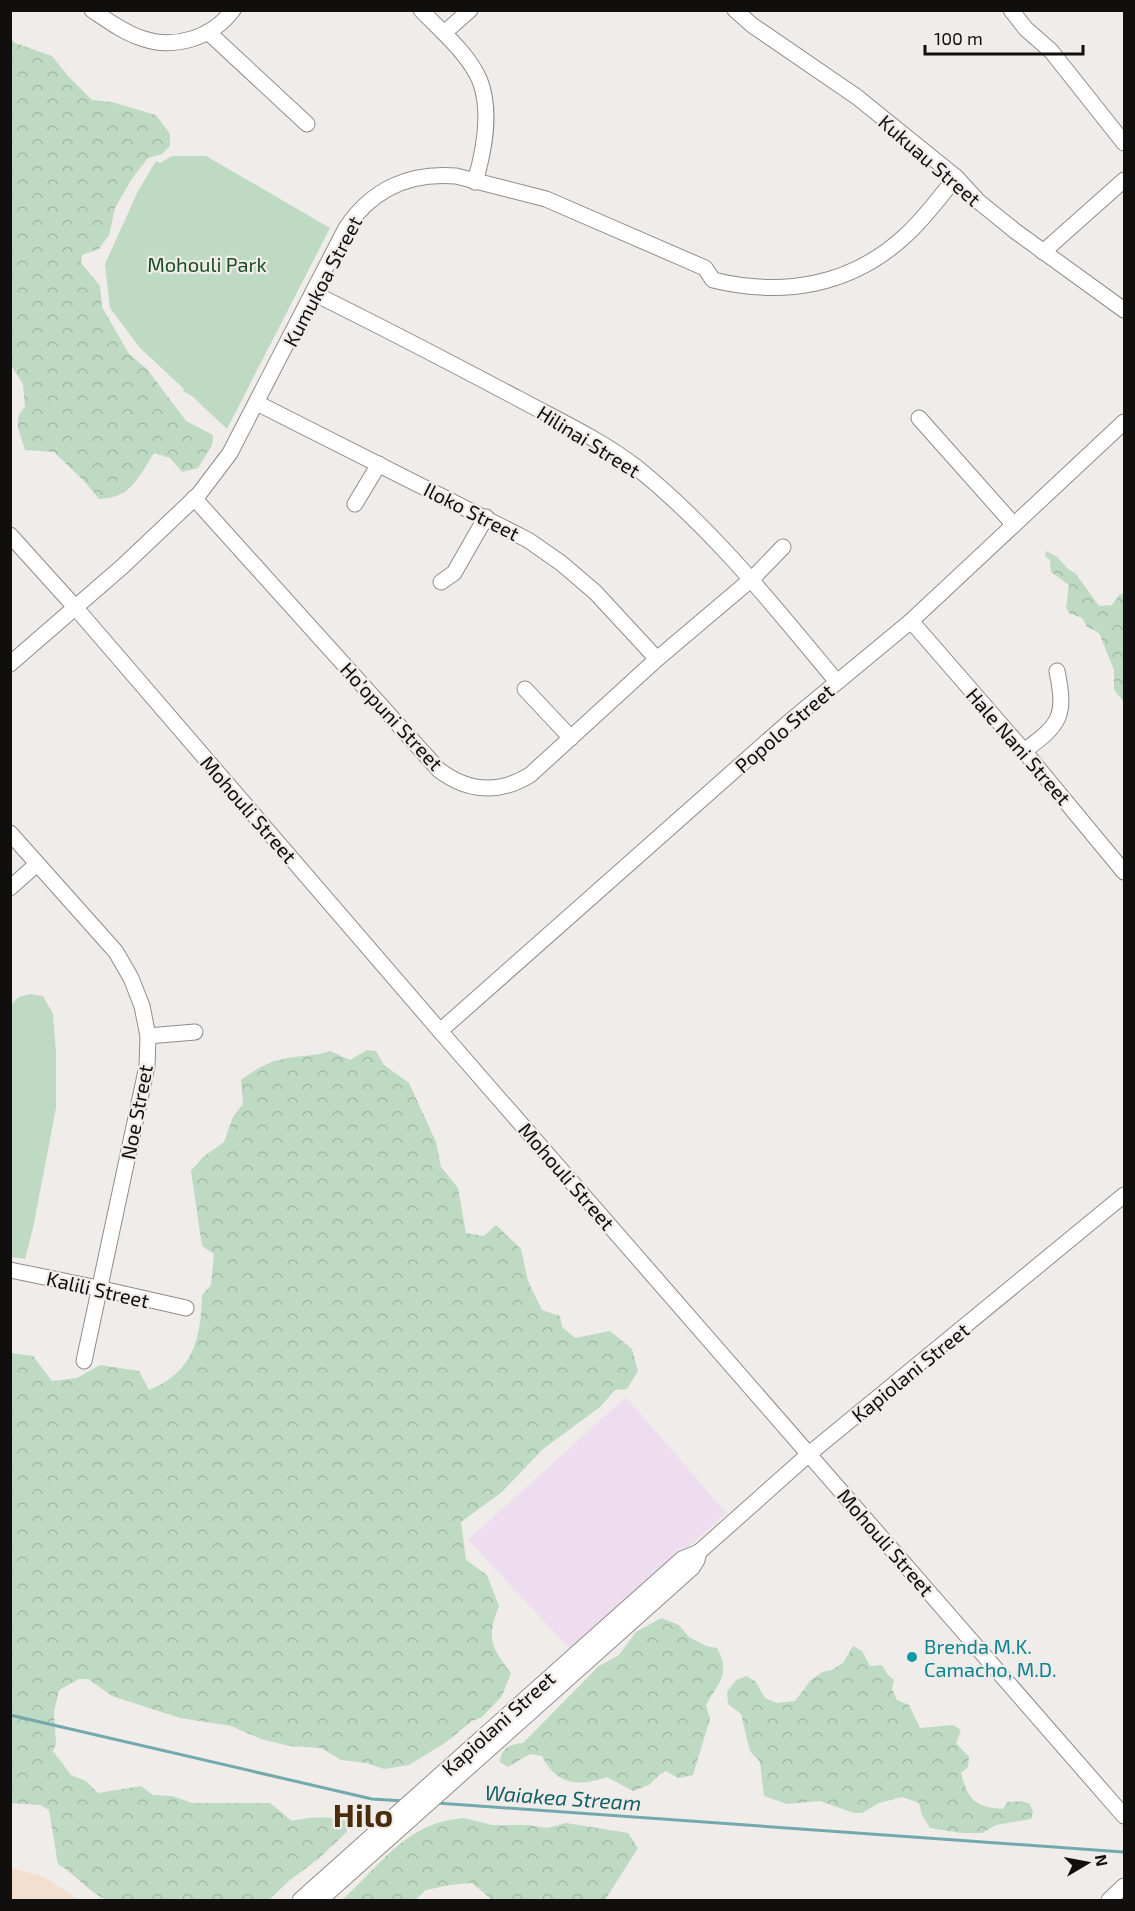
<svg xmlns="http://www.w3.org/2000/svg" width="1135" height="1911" viewBox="0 0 1135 1911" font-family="'Exo 2',sans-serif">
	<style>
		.commercial { fill: #eeddef }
		.education { fill: #f3dfd0 }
		.forest { fill: url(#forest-crowns) }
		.green { fill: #bfdac2 }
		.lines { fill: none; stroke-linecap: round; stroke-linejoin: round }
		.stream { stroke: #73a9ac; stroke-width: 3 }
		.minor-casing { stroke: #8f8d8a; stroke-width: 17 }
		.minor { stroke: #fff; stroke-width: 15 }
		.culture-dot { fill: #0f9aa8; stroke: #efece9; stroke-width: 2 }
		.labels { text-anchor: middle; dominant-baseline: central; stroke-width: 4.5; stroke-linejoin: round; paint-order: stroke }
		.street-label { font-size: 20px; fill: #100f0e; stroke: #efece9 }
		.park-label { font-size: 20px; fill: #1a4d24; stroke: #efece9 }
		.culture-label { font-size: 20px; fill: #0d838f; stroke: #efece9; text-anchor: start }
		.water-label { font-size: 21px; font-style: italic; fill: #135f63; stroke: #efece9 }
		.town-label { font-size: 32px; font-weight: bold; fill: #492c0e; stroke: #efece9 }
	</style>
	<defs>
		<pattern id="forest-crowns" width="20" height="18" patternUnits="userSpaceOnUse" patternTransform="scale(1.5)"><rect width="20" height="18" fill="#bfdac2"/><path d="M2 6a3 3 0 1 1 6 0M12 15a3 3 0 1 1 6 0" fill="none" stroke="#a3baa6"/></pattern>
	</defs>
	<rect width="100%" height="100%" fill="#efece9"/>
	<polygon class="commercial" points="626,1397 726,1513 574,1653 468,1540"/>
	<polygon class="education" points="11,1868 42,1876 66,1891 78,1900 11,1900"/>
	<g class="forest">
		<path d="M10 38 15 43 52 56 68 76 92 100 112 102 156 115 170 134V146L162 154 148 158 131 180 115 208 109 235 99 249 82 255 81 263 100 286 102 307 129 354 147 369 186 421 213 435 212 445 198 468 182 472 170 458 154 453C138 478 131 498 99 499L86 483 54 452 25 450C21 435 11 419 25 407L23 384 10 364Z"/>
		<polygon points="1046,551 1057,557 1067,568 1076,574 1099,606 1112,605 1120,594 1124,595 1124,702 1114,690 1114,670 1099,633 1087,627 1082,618 1069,613 1066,607 1069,585 1051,572 1050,560 1045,556"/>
		<path d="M367 1050 376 1051 384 1065 409 1083 436 1142 441 1167 458 1188 466 1233 484 1236 496 1225 521 1249 528 1281 542 1310 560 1316 562 1327 575 1338 610 1331 632 1349 638 1371 627 1389 615 1390 600 1407 543 1449 502 1492 461 1522 466 1560 487 1575 499 1606C486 1638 491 1647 511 1673L502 1696 482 1717 472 1721 445 1743 409 1765 384 1769 367 1763 341 1760 321 1748 289 1746 261 1739 231 1726 180 1718 112 1696 88 1679H79L59 1690 54 1712 56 1744 53 1751 71 1775 86 1781 98 1793 141 1786 153 1795 172 1796 192 1803H270L292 1821C311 1817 327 1815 346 1821L347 1832 317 1860 290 1880 269 1900H106C88 1891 76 1875 58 1864L49 1810 40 1805 11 1803V1353L33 1356 52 1381 77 1378 100 1365 139 1371 149 1390C193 1373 201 1338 202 1295L211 1285 214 1254 202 1246 191 1171 203 1157 224 1142 233 1117 243 1104 241 1080C252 1072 265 1063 279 1060 296 1055 313 1057 330 1051L350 1060Z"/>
		<path d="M661 1618 679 1625 689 1637 706 1646 717 1648C731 1675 719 1681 706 1705L710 1719 693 1775 678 1778 666 1771 658 1776 649 1785 633 1791 607 1777C578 1787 556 1785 542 1756L530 1754 508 1767 500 1762C501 1748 510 1744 523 1743L599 1666 619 1655 636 1632Z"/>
		<path d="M853 1646 862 1651 870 1666 882 1665 888 1675 894 1680 892 1689 897 1700 909 1705 920 1728 953 1725 961 1730 956 1743 969 1757 968 1767 961 1773C968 1800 975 1807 1003 1809L1007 1802 1022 1801 1030 1804 1033 1812 1031 1819 996 1825 982 1833H961L930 1828 922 1815 919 1803 902 1797 879 1803 862 1813H854L820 1801 787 1804 764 1796 760 1762 750 1751 741 1714 728 1704 727 1692 736 1680 747 1676 756 1682 765 1698 777 1703 795 1701 811 1680 822 1672 832 1670 843 1663Z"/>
		<path d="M464 1818 492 1825H529L547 1828 566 1823 628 1833 638 1848 605 1900H492L472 1883 450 1885 426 1890 415 1900H342C381 1865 406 1822 464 1818Z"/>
	</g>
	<g class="green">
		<polygon points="172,156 206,156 330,228 227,429 192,396 183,391 184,389 140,348 110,308 105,264 138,191 156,161 160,163"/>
		<polygon points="30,994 43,996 53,1014 56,1052 56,1108 33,1228 25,1259 11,1257 10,1005 19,997"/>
	</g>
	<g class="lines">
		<g class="stream">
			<polyline points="10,1715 372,1799 404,1801"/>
			<polyline points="437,1803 1123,1852"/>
		</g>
		<defs>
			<g id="minor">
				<path d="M92 10C107 20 123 32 141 38 174 50 212 38 233 10"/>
				<path d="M421 10C441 31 469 54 480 81 492 112 484 151 475 182"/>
				<polyline points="735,10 752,25 857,97 956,177 978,201 1015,231 1124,310"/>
				<polyline points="1011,10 1026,29 1051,51 1124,143"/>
				<polyline points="208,32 307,124"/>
				<polyline points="444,33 470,10"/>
				<polyline points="1043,252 1124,180"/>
				<path d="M313 293C382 327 451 363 519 399 556 419 603 441 636 467 713 529 774 606 837 682"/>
				<polyline points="257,403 528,540 561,563 595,592 657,659"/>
				<polyline points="919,418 1014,525"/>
				<path d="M194 498 439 770C468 792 499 794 530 775L657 659 754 577 783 547"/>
				<polyline points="355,504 379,464"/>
				<polyline points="10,535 75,607 440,1031 1124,1816"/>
				<polyline points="441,582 454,573 486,517"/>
				<polyline points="911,621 1024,751 1124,872"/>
				<path d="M10 664 123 566 199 494 230 453 346 228C372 189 410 172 456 176L546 199 705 268 713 280C783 297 851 286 905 236 924 219 940 197 956 177"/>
				<polyline points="525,689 571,738"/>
				<path d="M1024 751C1061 724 1066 716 1057 671"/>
				<polyline points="10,833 116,952 131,978 142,1006 148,1036 147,1066 84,1361"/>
				<polyline points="10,888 37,864"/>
				<polyline points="440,1031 789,722 911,621 1124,422"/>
				<polyline points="148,1036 195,1032"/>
				<polyline points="10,1270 98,1288 186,1308"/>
				<polyline points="300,1900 682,1559 699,1552 809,1454 1124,1195"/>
				<polyline points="320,1900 692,1568 697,1560 699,1552"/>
				<polyline points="1109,1900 1124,1886"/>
			</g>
		</defs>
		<use href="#minor" class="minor-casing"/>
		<use href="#minor" class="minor"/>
	</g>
	<circle class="culture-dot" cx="912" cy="1657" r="6"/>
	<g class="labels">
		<g class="street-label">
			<text transform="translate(930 160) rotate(41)">Kukuau Street</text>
			<text transform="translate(322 281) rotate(-62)">Kumukoa Street</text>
			<text transform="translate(589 441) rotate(32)">Hilinai Street</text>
			<text transform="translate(472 511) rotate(27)">Iloko Street</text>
			<text transform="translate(392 716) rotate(47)">Ho'opuni Street</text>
			<text transform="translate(784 728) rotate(-41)">Popolo Street</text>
			<text transform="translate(1019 746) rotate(49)">Hale Nani Street</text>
			<text transform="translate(249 809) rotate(49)">Mohouli Street</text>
			<text transform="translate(136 1112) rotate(-79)">Noe Street</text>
			<text transform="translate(567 1176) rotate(49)">Mohouli Street</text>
			<text transform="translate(98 1289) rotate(13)">Kalili Street</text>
			<text transform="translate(910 1372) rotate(-39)">Kapiolani Street</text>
			<text transform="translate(886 1542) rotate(49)">Mohouli Street</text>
			<text transform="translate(498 1723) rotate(-42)">Kapiolani Street</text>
		</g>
		<g class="park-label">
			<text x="207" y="264">Mohouli Park</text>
		</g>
		<g class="culture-label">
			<text x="924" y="1646">Brenda M.K.<tspan x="924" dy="23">Camacho, M.D.</tspan></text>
		</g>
		<g class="water-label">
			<text transform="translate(563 1797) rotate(4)">Waiakea Stream</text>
		</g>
		<g class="town-label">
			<text x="363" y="1814">Hilo</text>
		</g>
	</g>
	<rect width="1135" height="1911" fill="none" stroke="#100f0e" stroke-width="24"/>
	<g transform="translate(1087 1863) rotate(80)" stroke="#efece9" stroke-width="4.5" paint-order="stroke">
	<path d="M0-4.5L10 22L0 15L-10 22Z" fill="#100f0e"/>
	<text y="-9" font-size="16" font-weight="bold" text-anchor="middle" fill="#100f0e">N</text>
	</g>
	<path d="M925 45v9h158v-9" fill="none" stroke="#100f0e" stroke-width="3"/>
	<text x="934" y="45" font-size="18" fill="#100f0e" stroke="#efece9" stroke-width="4.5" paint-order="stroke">100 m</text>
</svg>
